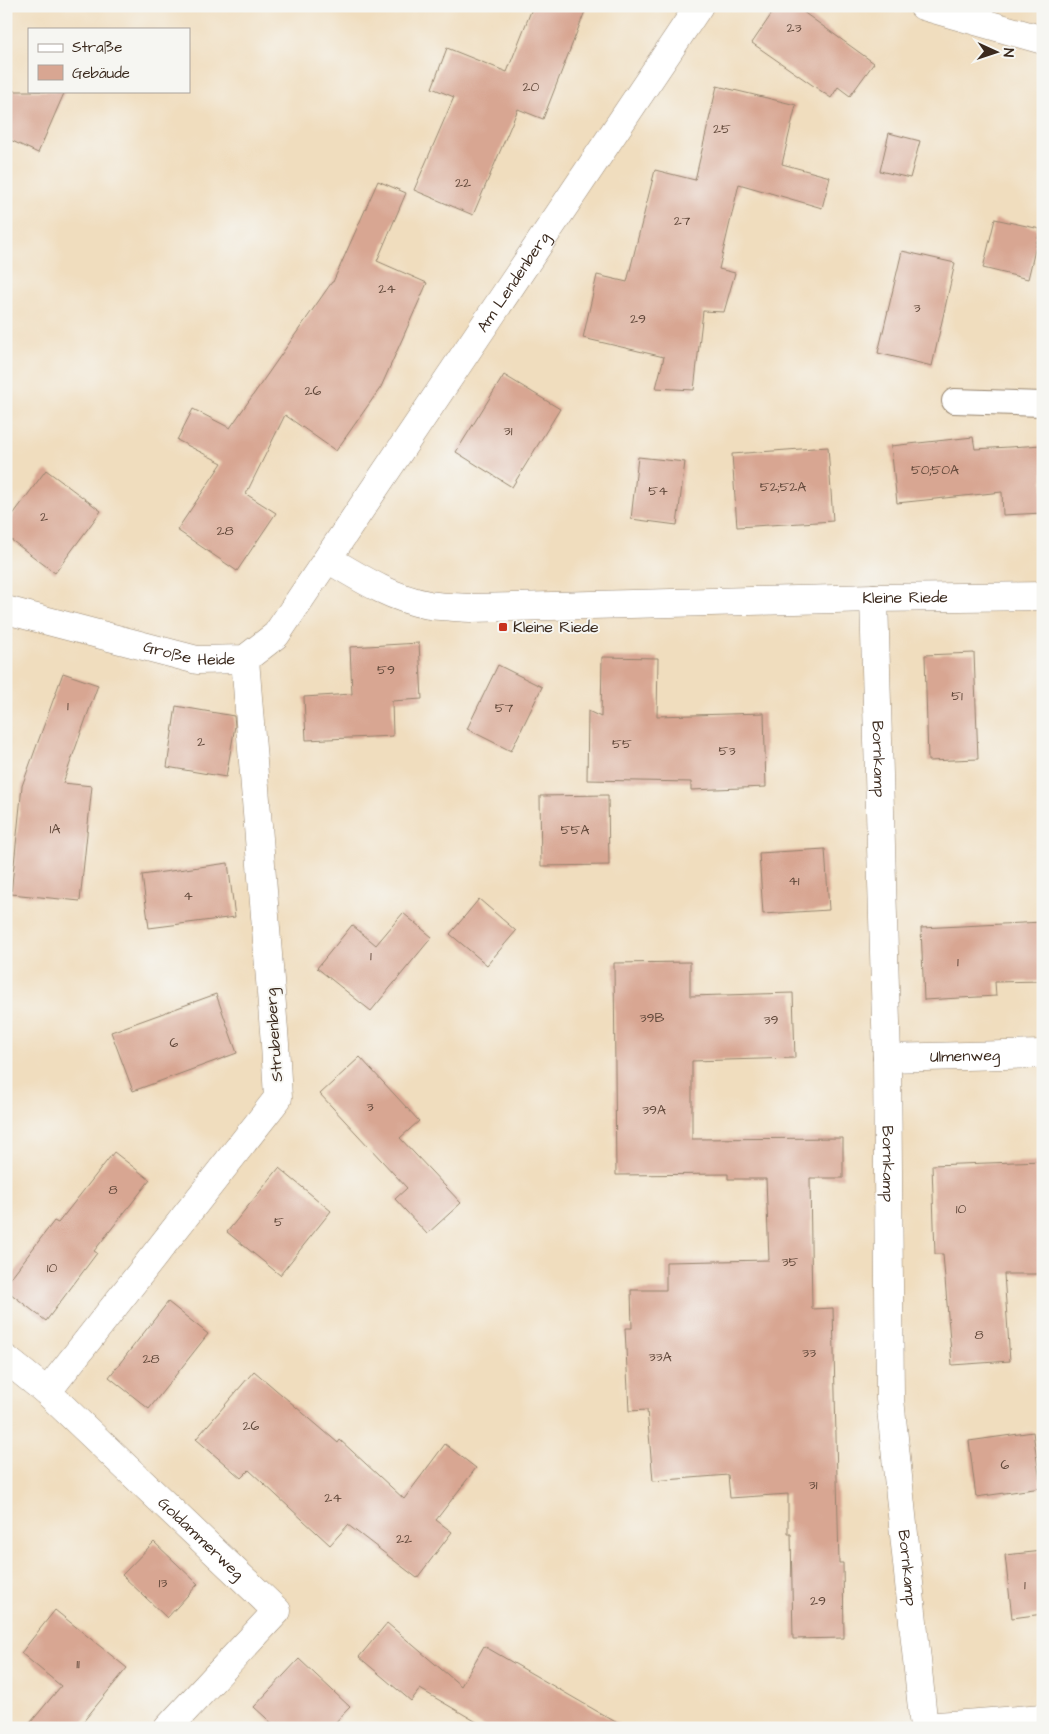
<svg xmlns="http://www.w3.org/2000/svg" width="1049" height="1734" viewBox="0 0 1049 1734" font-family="'Architects Daughter',sans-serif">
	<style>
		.building { fill: #d8a692 }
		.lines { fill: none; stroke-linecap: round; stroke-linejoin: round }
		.lane-casing { stroke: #96846e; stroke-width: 26 }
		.street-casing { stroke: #96846e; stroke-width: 29 }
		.lane { stroke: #fff; stroke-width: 24 }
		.street { stroke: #fff; stroke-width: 28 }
		.poi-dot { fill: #c8321e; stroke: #f6f6f2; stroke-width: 2 }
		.labels { text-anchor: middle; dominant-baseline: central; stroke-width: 4; stroke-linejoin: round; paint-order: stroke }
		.number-label { font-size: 14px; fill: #62493b }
		.street-label { font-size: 16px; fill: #3b2a1e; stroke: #f6f6f2 }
		.poi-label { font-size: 16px; fill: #3b2a1e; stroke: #f6f6f2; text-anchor: start }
	</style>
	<rect width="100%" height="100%" fill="#f6f6f2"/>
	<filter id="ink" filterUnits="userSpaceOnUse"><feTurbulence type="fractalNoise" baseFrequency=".02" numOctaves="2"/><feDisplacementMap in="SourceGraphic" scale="10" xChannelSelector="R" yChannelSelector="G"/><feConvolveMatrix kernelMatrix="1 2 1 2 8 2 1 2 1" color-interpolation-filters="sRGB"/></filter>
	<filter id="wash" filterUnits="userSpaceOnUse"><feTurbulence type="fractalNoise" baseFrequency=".0096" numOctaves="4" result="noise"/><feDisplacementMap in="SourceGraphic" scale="20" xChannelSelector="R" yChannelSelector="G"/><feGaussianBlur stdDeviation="1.12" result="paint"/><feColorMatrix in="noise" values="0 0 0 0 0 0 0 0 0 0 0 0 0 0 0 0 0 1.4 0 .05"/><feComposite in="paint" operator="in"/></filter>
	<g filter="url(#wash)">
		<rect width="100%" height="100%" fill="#f0ddbe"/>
		<g id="blocks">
			<g class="building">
				<polygon points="533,6 587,6 543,119 518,109 473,215 414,190 454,97 432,88 447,48 507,72"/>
				<polygon points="777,6 795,6 874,63 850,96 838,87 831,98 752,43"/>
				<polygon points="717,86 796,105 782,164 830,177 822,208 739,184 719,269 735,273 724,312 703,311 694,390 656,388 664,357 583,338 597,275 627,282 655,170 695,180"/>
				<polygon points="6,91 65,91 38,153 6,138"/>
				<polygon points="889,133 920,141 910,178 880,171"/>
				<polygon points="378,181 406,193 377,261 427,283 381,387 336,451 285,415 246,494 276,513 237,571 177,530 222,463 177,440 193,409 230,428 332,282 333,282"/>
				<polygon points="995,219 1040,229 1028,279 983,268"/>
				<polygon points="902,251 955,263 932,366 878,353"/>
				<polygon points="504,375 560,409 512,487 456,452"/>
				<polygon points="973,437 975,449 1043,445 1043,513 1003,515 1002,492 897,503 891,446"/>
				<polygon points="828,447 833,521 737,527 732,454"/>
				<polygon points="638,457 685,462 677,525 631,519"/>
				<polygon points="46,470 101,511 55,573 6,536 6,524"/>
				<polygon points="419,643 422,699 392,701 393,736 306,740 304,697 352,694 350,647"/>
				<polygon points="974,653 978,759 928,761 925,655"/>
				<polygon points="602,657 658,658 657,716 764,713 766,787 691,790 691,782 587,780 588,711 601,717"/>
				<polygon points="498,665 542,687 511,751 467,729"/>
				<polygon points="63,673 98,685 63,783 92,786 80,901 11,894 22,786"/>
				<polygon points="176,706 234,716 235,726 226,777 167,767"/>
				<polygon points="608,795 609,865 541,866 540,796"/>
				<polygon points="825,849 829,910 763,914 759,853"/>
				<polygon points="228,863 235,917 149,928 142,875"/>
				<polygon points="479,899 516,931 487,965 450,934"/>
				<polygon points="403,913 432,937 371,1011 317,968 352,925 376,945"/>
				<polygon points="1043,922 1043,981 995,982 996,996 924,1000 921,928"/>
				<polygon points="690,962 690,996 793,993 795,1058 692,1061 692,1139 843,1138 843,1178 810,1178 812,1309 833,1308 839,1563 843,1563 844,1638 793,1639 791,1534 788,1534 788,1494 730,1498 728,1475 653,1481 647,1410 629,1411 625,1328 632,1328 631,1290 666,1290 666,1262 769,1260 766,1179 728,1179 728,1174 616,1175 614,963"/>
				<polygon points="216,994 237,1053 133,1091 111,1032"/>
				<polygon points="360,1057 419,1121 400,1138 461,1203 427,1234 395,1199 407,1188 320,1094"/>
				<polygon points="114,1152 150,1180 94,1251 97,1253 46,1321 6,1290 6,1284 54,1221 58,1223"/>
				<polygon points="1043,1161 1043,1274 1004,1274 1010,1361 952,1365 943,1254 935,1254 932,1165"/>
				<polygon points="279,1168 331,1211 280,1275 227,1232"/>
				<polygon points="168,1302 208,1334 149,1409 109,1377"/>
				<polygon points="254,1371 338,1443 340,1440 404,1499 445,1444 476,1468 436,1520 452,1532 417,1578 348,1525 330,1545 249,1470 241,1478 196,1439"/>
				<polygon points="1033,1432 1041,1488 976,1497 969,1441"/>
				<polygon points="154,1542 198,1584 167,1618 122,1575"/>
				<polygon points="1043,1551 1043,1614 1012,1618 1005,1555"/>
				<polygon points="55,1610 127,1668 78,1728 26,1728 61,1686 21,1653"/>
				<polygon points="387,1623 461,1686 484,1646 626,1728 487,1728 420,1689 411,1701 359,1657"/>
				<polygon points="299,1659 350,1707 330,1728 277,1728 254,1707"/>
			</g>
		</g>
	</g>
	<g filter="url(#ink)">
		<use href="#blocks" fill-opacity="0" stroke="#96846e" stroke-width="1"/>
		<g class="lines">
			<defs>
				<polyline id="lane" points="954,401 1043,404"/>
				<g id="street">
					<polyline points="923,6 1043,40"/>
					<path id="s1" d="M328 559C360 578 391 598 429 605 443 607 457 607 471 608L874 598 1043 596"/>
					<path id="s2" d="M874 598 887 1058 890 1399 924 1728"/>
					<path id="s3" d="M6 610 197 660 245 659 276 635 699 6"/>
					<path id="s4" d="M887 1058 1043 1054"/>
					<path id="s5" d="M6 1359 47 1392 277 1611 168 1728"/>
					<polyline points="47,1392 278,1098 275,1044 245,659"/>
					<polyline points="924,1727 1043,1718"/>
				</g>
			</defs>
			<use href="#lane" class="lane-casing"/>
			<use href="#street" class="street-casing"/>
			<use href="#lane" class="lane"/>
			<use href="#street" class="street"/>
		</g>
	</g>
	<rect class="poi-dot" x="498" y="622" width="10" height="10" rx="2.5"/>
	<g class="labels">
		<g class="number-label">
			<text x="794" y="28">23</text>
			<text x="531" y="87">20</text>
			<text x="722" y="129">25</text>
			<text x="463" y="183">22</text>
			<text x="682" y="221">27</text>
			<text x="387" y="289">24</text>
			<text x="917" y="308">3</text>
			<text x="638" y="319">29</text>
			<text x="313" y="391">26</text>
			<text x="508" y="431">31</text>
			<text x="935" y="470">50;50A</text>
			<text x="783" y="487">52;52A</text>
			<text x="658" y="491">54</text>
			<text x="44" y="517">2</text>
			<text x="225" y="531">28</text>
			<text x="386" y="670">59</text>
			<text x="957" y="696">51</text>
			<text x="68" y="706">1</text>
			<text x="504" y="708">57</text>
			<text x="201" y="742">2</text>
			<text x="622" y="744">55</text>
			<text x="727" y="751">53</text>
			<text x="55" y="829">1A</text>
			<text x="575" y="830">55A</text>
			<text x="794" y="881">41</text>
			<text x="188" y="896">4</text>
			<text x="371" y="956">1</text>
			<text x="958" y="962">1</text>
			<text x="652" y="1018">39B</text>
			<text x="771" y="1020">39</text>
			<text x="174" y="1043">6</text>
			<text x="370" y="1107">3</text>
			<text x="654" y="1110">39A</text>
			<text x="113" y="1190">8</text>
			<text x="961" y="1209">10</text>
			<text x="279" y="1222">5</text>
			<text x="790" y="1262">35</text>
			<text x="52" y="1268">10</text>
			<text x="979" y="1335">8</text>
			<text x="809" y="1353">33</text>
			<text x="660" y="1357">33A</text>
			<text x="151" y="1359">28</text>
			<text x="251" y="1426">26</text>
			<text x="1005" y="1465">6</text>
			<text x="813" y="1485">31</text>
			<text x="333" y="1498">24</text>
			<text x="404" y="1539">22</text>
			<text x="163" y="1583">13</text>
			<text x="1025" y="1585">1</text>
			<text x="818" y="1601">29</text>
			<text x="78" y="1664">11</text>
		</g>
		<g class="street-label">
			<text stroke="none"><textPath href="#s3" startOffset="710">Am Lendenberg</textPath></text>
			<text stroke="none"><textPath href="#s1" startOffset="588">Kleine Riede</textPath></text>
			<text stroke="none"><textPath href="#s3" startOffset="189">Große Heide</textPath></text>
			<text stroke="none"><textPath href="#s2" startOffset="161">Bornkamp</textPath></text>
			<text transform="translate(274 1035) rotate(-94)">Strubenberg</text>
			<text stroke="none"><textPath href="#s4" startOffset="78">Ulmenweg</textPath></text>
			<text stroke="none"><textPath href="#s2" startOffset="566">Bornkamp</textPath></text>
			<text stroke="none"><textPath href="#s5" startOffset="265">Goldammerweg</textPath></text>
			<text stroke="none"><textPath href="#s2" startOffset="971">Bornkamp</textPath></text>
		</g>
		<g class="poi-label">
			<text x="513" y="627">Kleine Riede</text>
		</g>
	</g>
	<rect width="1049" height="1734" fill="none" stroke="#f6f6f2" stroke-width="25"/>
	<rect x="28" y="28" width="162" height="65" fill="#f6f6f2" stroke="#aba49d"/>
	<rect x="38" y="44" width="25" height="8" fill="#ffffff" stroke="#aba49d"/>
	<text x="72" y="52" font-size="15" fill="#3b2a1e">Straße</text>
	<rect x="38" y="65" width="25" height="15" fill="#d8a692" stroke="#aba49d"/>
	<text x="72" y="78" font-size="15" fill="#3b2a1e">Gebäude</text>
	<g transform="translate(996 52) rotate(93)" stroke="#f6f6f2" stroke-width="4" paint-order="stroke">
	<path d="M0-4L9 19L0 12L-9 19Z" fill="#3b2a1e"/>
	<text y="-8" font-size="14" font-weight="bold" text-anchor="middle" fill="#3b2a1e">N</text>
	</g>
</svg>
